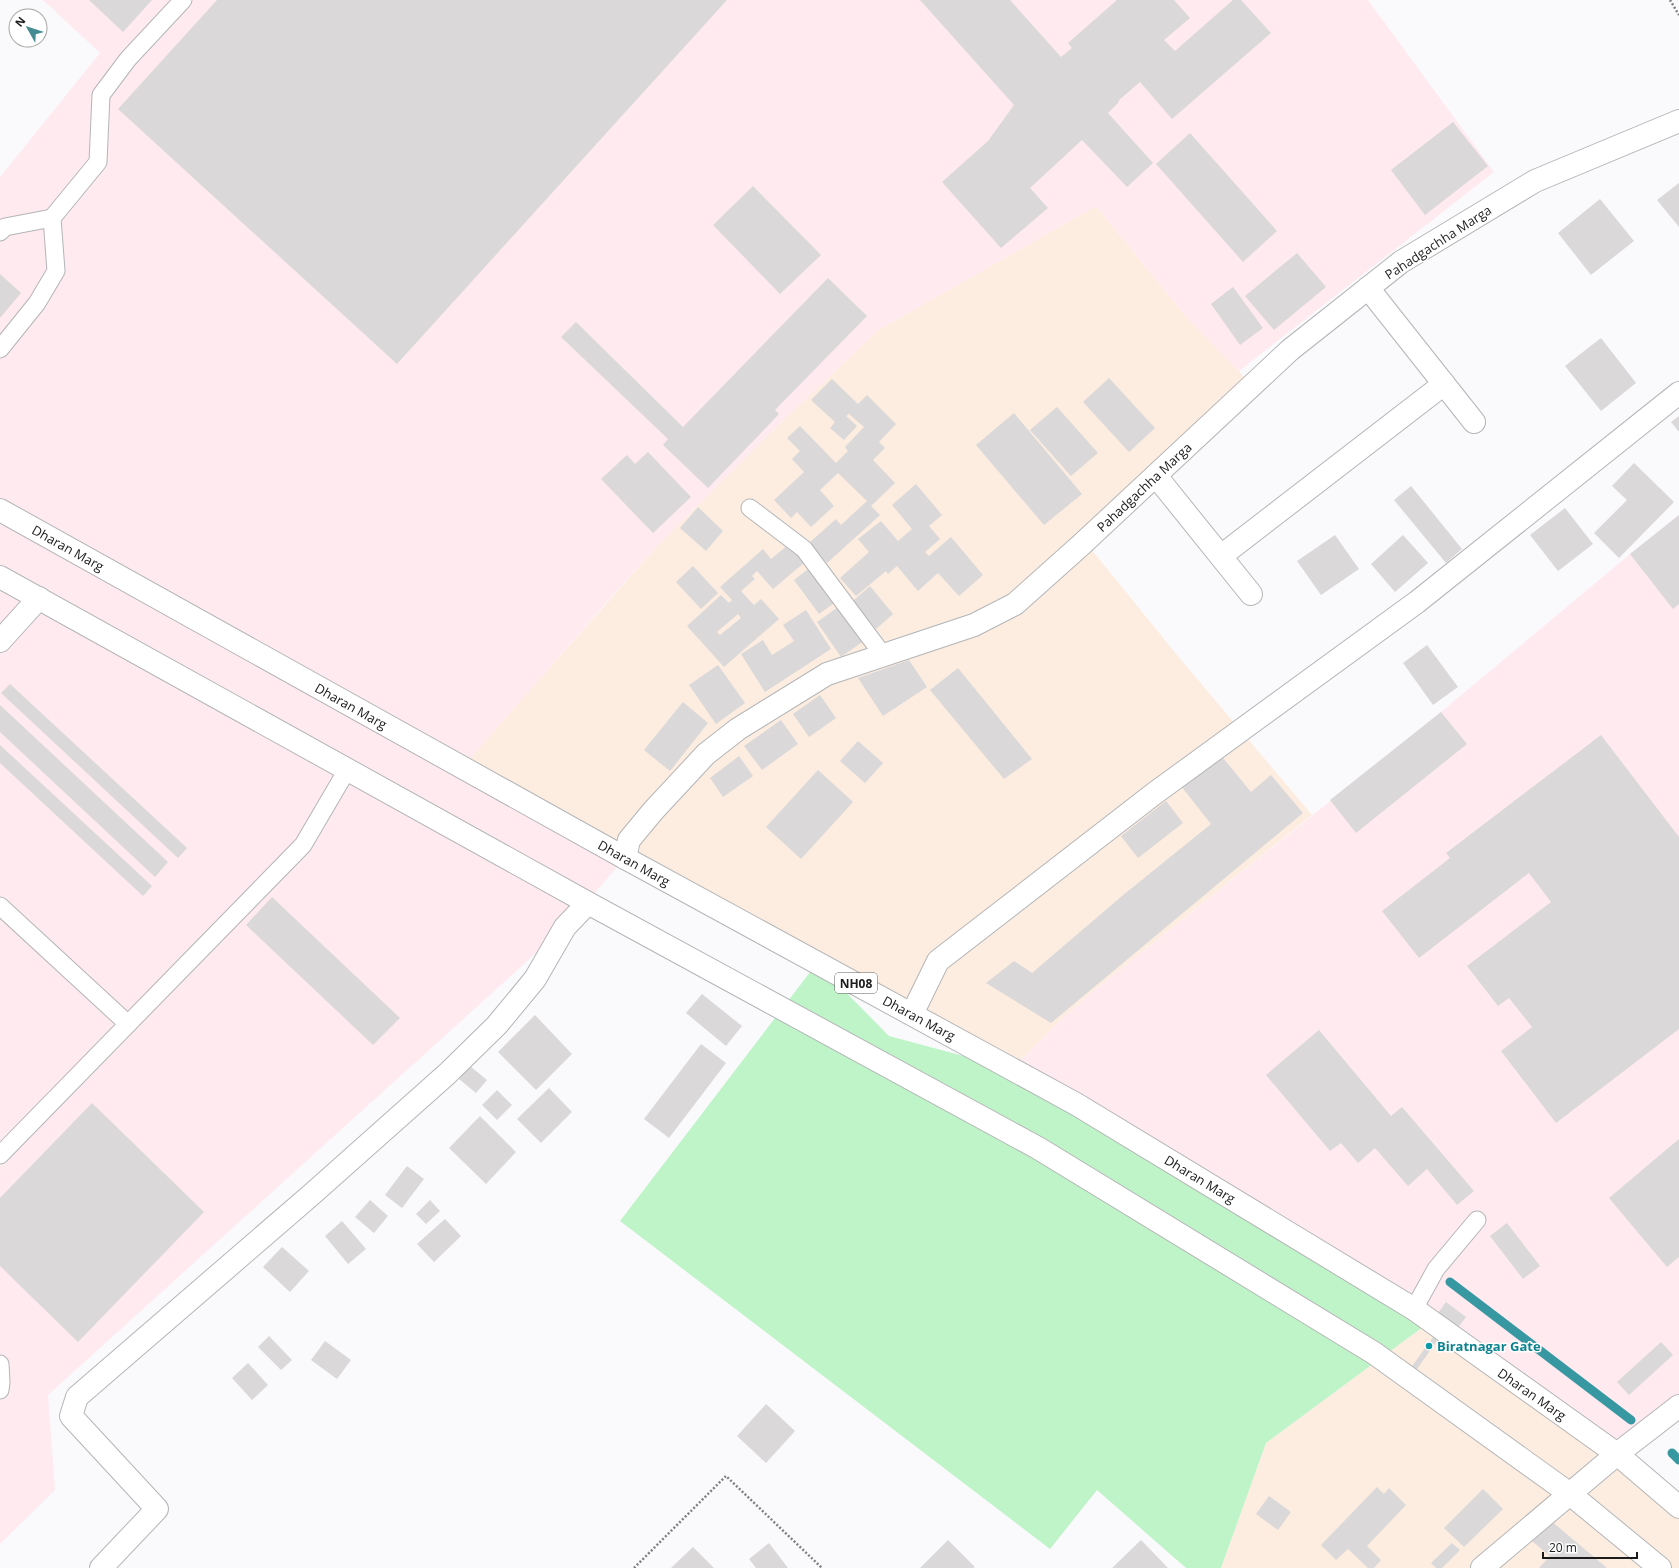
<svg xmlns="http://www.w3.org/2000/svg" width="1679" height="1568" viewBox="0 0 1679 1568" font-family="'Open Sans',sans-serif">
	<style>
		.commercial { fill: #fdede1 }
		.industrial { fill: #ffeaf0 }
		.green { fill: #bff3c8 }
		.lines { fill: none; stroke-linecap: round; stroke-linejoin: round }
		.stream { stroke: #3898a2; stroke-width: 9 }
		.building { fill: #dad8d9; fill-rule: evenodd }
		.service-casing { stroke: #b4b5b7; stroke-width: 19 }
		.minor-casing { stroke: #b4b5b7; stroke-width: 24 }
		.tertiary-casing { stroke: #b4b5b7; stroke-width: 24 }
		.primary-casing { stroke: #b4b5b7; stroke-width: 24 }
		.path { stroke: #808081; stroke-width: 2.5; stroke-dasharray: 2 2; stroke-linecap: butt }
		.service { stroke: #fff; stroke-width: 17 }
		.minor { stroke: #fff; stroke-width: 22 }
		.tertiary { stroke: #fff; stroke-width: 22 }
		.primary { stroke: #fff; stroke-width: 22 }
		.culture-dot { fill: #0f9aa8; stroke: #fff; stroke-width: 1.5 }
		.labels { text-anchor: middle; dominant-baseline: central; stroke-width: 3; stroke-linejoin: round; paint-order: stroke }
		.shield { fill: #fff; stroke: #5f5f60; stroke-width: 1 }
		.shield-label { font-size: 12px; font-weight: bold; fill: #1b1b1c }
		.street-label { font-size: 13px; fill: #1b1b1c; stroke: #fff }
		.culture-label { font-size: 13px; font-weight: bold; fill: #0d838f; stroke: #fff; text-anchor: start }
	</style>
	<rect width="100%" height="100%" fill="#fafafc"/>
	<g class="commercial">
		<polygon points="1096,206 1189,320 1239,371 1258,395 1091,549 1177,655 1312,815 1085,998 1055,1026 1012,1069 461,768 659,544 766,437 878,330"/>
		<polygon points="1431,1321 1679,1507 1679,1568 1221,1568 1266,1443"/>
	</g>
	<g class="industrial">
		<polygon points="43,0 1368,0 1494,172 1239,371 1189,320 1096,206 878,330 766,437 659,544 605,604 462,768 625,858 565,927 48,1395 55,1490 0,1544 0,177 100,53"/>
		<polygon points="1679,515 1679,1406 1617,1454 1414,1309 1012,1069 1055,1026 1085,998 1441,712 1630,554"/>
	</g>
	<polygon class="green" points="817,963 889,1036 1012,1069 1431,1321 1266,1443 1221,1568 1186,1568 1097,1490 1050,1549 620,1221"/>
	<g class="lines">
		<g class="stream">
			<polyline points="1450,1282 1631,1420"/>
			<polyline points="1672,1453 1679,1460"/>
		</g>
	</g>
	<g class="building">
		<polygon points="89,0 152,0 123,32"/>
		<polygon points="217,0 727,0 397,364 118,109"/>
		<polygon points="920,0 1010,0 1061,57 1072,48 1068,43 1117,0 1174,0 1190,18 1164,40 1175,51 1233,0 1241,0 1271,33 1172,119 1140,82 1118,101 1119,102 1108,113 1153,163 1127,187 1082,140 1030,188 1048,208 1001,248 942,182 988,141 1014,105"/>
		<polygon points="1453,122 1488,166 1425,215 1391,170"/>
		<polygon points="1190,133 1277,231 1243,262 1156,164"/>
		<polygon points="1679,183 1679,227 1657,200"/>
		<polygon points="753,186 821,255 780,294 713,225"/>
		<polygon points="1600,199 1634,241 1591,275 1558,233"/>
		<polygon points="1297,253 1326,287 1274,330 1245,296"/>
		<polygon points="0,274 21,293 0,318"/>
		<polygon points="828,278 867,316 775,410 779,414 708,488 663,445 668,439 561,337 576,322 683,427"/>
		<polygon points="1233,287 1263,328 1240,345 1211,304"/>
		<polygon points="1601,338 1636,383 1601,411 1565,366"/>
		<polygon points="1109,378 1155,428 1129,452 1083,402"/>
		<polygon points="832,379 858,404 867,395 896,424 879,442 885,448 873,460 895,483 871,506 880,515 827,563 809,543 836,519 841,525 867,501 838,473 820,490 834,506 811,527 797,512 791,518 774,500 804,472 792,459 800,451 787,438 800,426 836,463 848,451 845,447 864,427 849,414 846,416 857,426 844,440 830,428 835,422 811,400"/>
		<polygon points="1057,407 1098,453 1071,476 1030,430"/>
		<polygon points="1014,413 1082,494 1044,525 976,445"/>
		<polygon points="1679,416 1679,432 1671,422"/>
		<polygon points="648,452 691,497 653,533 601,479 627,455 635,464"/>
		<polygon points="1634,463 1674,502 1619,558 1594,533 1627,500 1612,486"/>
		<polygon points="916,484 942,515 929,526 940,539 925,552 929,556 951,537 983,575 959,596 938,573 918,591 897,566 888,574 886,571 856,596 840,578 869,552 858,539 881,521 898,541 912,529 892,505"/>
		<polygon points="1411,486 1462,549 1446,563 1394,500"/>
		<polygon points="698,507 723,531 706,551 680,528"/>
		<polygon points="1565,508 1593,544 1558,571 1530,535"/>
		<polygon points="1679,515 1679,604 1673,609 1630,554"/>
		<polygon points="1335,535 1359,569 1321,595 1297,561"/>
		<polygon points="1403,535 1428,563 1395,592 1371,564"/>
		<path d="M789 544 805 562 773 589 757 571 752 576 755 579 741 591 754 605 761 599 779 619 724 667 687 626 721 595 729 603 732 600 720 587 763 549 771 559ZM738 614 741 618 720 635 717 632Z"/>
		<polygon points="693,566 718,593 701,609 676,582"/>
		<polygon points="812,566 837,601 819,614 794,580"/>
		<polygon points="870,586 893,614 876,629 853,601"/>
		<polygon points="841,605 865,640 841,657 817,622"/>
		<polygon points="806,610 831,649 765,692 741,654 763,640 772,655 794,641 783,625"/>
		<polygon points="1427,645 1458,687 1433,705 1403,663"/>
		<polygon points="909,660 927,687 883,716 858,678"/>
		<polygon points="718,665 745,703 716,724 689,685"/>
		<polygon points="958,668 1032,759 1004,779 930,690"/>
		<polygon points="10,684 187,848 178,858 1,693"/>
		<polygon points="820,695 836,718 809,737 793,714"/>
		<polygon points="683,702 708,723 670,771 644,750"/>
		<polygon points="0,705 168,862 155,877 0,732"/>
		<polygon points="1441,712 1467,744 1356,833 1330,800"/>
		<polygon points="781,720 798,744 762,770 744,746"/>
		<polygon points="1601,735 1679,837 1679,1029 1556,1123 1501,1051 1532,1027 1509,998 1498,1006 1467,966 1551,902 1529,873 1419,958 1382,911 1450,858 1446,853"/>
		<polygon points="858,741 883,763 865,783 840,761"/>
		<polygon points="0,745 152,886 143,896 0,763"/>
		<polygon points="1219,753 1251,792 1271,775 1303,813 1051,1023 986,983 1014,961 1032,973 1122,896 1211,824 1181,786"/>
		<polygon points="739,756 753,776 723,797 710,778"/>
		<polygon points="818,770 853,802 801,859 766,827"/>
		<polygon points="1166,801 1183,823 1138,858 1121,836"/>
		<polygon points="272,897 400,1018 373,1045 246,925"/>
		<polygon points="702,994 742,1026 726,1046 686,1013"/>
		<polygon points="535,1015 572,1054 536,1090 498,1052"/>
		<polygon points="1319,1030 1391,1116 1402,1107 1474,1191 1457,1205 1427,1169 1408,1186 1375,1148 1358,1163 1341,1143 1330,1151 1266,1075"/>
		<polygon points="701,1044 726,1063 669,1138 644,1119"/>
		<polygon points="470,1066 487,1080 476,1093 459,1079"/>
		<polygon points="549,1088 572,1112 541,1143 517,1119"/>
		<polygon points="497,1090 512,1105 497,1120 482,1105"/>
		<polygon points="92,1103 204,1212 78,1342 0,1266 0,1198"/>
		<polygon points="480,1116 516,1152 486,1184 449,1148"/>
		<polygon points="1679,1139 1679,1257 1667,1267 1609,1198"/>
		<polygon points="407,1166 424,1179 402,1208 385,1195"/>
		<polygon points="370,1200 388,1216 374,1233 355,1217"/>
		<polygon points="430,1200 440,1211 426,1224 416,1214"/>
		<polygon points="445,1219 461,1236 434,1262 417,1244"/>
		<polygon points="342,1221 366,1249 348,1264 325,1236"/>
		<polygon points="1507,1223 1540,1266 1523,1279 1490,1236"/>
		<polygon points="282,1247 309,1271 290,1292 263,1267"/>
		<polygon points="1446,1302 1466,1317 1456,1330 1448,1325 1415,1372 1410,1369 1444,1322 1436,1316"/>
		<polygon points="269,1336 292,1360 281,1370 258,1347"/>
		<polygon points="325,1341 351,1360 337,1379 311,1360"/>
		<polygon points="1661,1342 1673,1355 1629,1395 1617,1382"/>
		<polygon points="248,1363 268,1385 252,1400 232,1378"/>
		<polygon points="766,1404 795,1431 766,1463 737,1436"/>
		<polygon points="1377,1487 1384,1494 1389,1488 1406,1505 1367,1546 1381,1560 1374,1568 1368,1568 1348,1549 1336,1560 1321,1545"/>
		<polygon points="1483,1489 1503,1509 1464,1547 1444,1528"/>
		<polygon points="1269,1496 1291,1512 1278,1530 1256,1514"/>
		<polygon points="1550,1520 1607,1568 1539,1568 1550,1556 1532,1541"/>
		<polygon points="948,1540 975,1567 973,1568 920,1568"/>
		<polygon points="1141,1540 1168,1568 1112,1568"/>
		<polygon points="769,1543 788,1568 756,1568 749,1559"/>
		<polygon points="1452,1543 1460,1550 1442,1568 1436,1568 1431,1563"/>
		<polygon points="693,1547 714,1568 671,1568"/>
	</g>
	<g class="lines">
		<defs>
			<g id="service">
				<polyline points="0,232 5,227 52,218"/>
				<polyline points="0,349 37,303 56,271 52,218 98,162 101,95 128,59 183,0"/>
				<polyline points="750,508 804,549 883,655"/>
				<polyline points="0,906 128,1024"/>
				<polyline points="0,1155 303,845 347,770"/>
				<polyline points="1414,1309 1436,1269 1477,1220"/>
				<polyline points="0,1364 1,1382 0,1390"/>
			</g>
			<g id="minor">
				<polyline points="1368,288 1474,422"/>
				<polyline points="1156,476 1251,594"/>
				<polyline points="1221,556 1444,384"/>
				<polyline points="0,641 39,598"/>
				<polyline points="912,1014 938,961 1155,793 1417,602 1679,393"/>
				<polyline points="101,1568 157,1509 71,1416 77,1397 311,1195 447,1074 497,1025 535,979 565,927 588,903"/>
				<polyline points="1482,1568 1617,1454 1679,1406"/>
			</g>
			<polyline id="tertiary" points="625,858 629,840 653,811 706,754 738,729 827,674 974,625 1015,604 1081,545 1290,350 1401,262 1535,181 1679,121"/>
			<g id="primary">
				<polyline points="0,510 625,858 1076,1104 1414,1309 1617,1454 1679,1507"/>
				<polyline points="0,577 588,903 1038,1148 1374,1353 1570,1494 1660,1568"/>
			</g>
		</defs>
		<use href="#service" class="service-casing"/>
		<use href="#minor" class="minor-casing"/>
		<use href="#tertiary" class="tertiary-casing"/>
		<use href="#primary" class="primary-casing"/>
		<g class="path">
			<polyline points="1670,0 1679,15"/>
			<polyline points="634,1568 726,1476 822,1568"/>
		</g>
		<use href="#service" class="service"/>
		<use href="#minor" class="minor"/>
		<use href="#tertiary" class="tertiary"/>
		<use href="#primary" class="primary"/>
	</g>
	<circle class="culture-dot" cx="1429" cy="1346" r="4"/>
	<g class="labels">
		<rect class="shield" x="835" y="973" width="42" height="20" rx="3"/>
		<g class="shield-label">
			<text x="856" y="983">NH08</text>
		</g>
		<g class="street-label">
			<text transform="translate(1438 242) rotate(-33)">Pahadgachha Marga</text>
			<text transform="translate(1144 487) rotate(-43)">Pahadgachha Marga</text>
			<text transform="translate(68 548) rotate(29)">Dharan Marg</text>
			<text transform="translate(351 706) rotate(29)">Dharan Marg</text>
			<text transform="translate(634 863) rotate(29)">Dharan Marg</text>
			<text transform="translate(919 1018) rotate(28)">Dharan Marg</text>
			<text transform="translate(1200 1179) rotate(31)">Dharan Marg</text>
			<text transform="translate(1532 1394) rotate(35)">Dharan Marg</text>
		</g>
		<g class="culture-label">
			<text x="1437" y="1346">Biratnagar Gate</text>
		</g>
	</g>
	<g transform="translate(28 28) rotate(309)"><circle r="19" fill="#ffffff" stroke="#a4a4a4"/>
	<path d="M0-3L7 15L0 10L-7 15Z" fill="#448c91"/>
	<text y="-6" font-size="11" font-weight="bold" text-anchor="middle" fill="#1b1b1c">N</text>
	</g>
	<path d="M1543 1552v6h94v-6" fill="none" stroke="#1b1b1c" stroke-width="2"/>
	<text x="1549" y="1552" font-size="12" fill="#1b1b1c" stroke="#ffffff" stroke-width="3" paint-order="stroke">20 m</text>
</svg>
